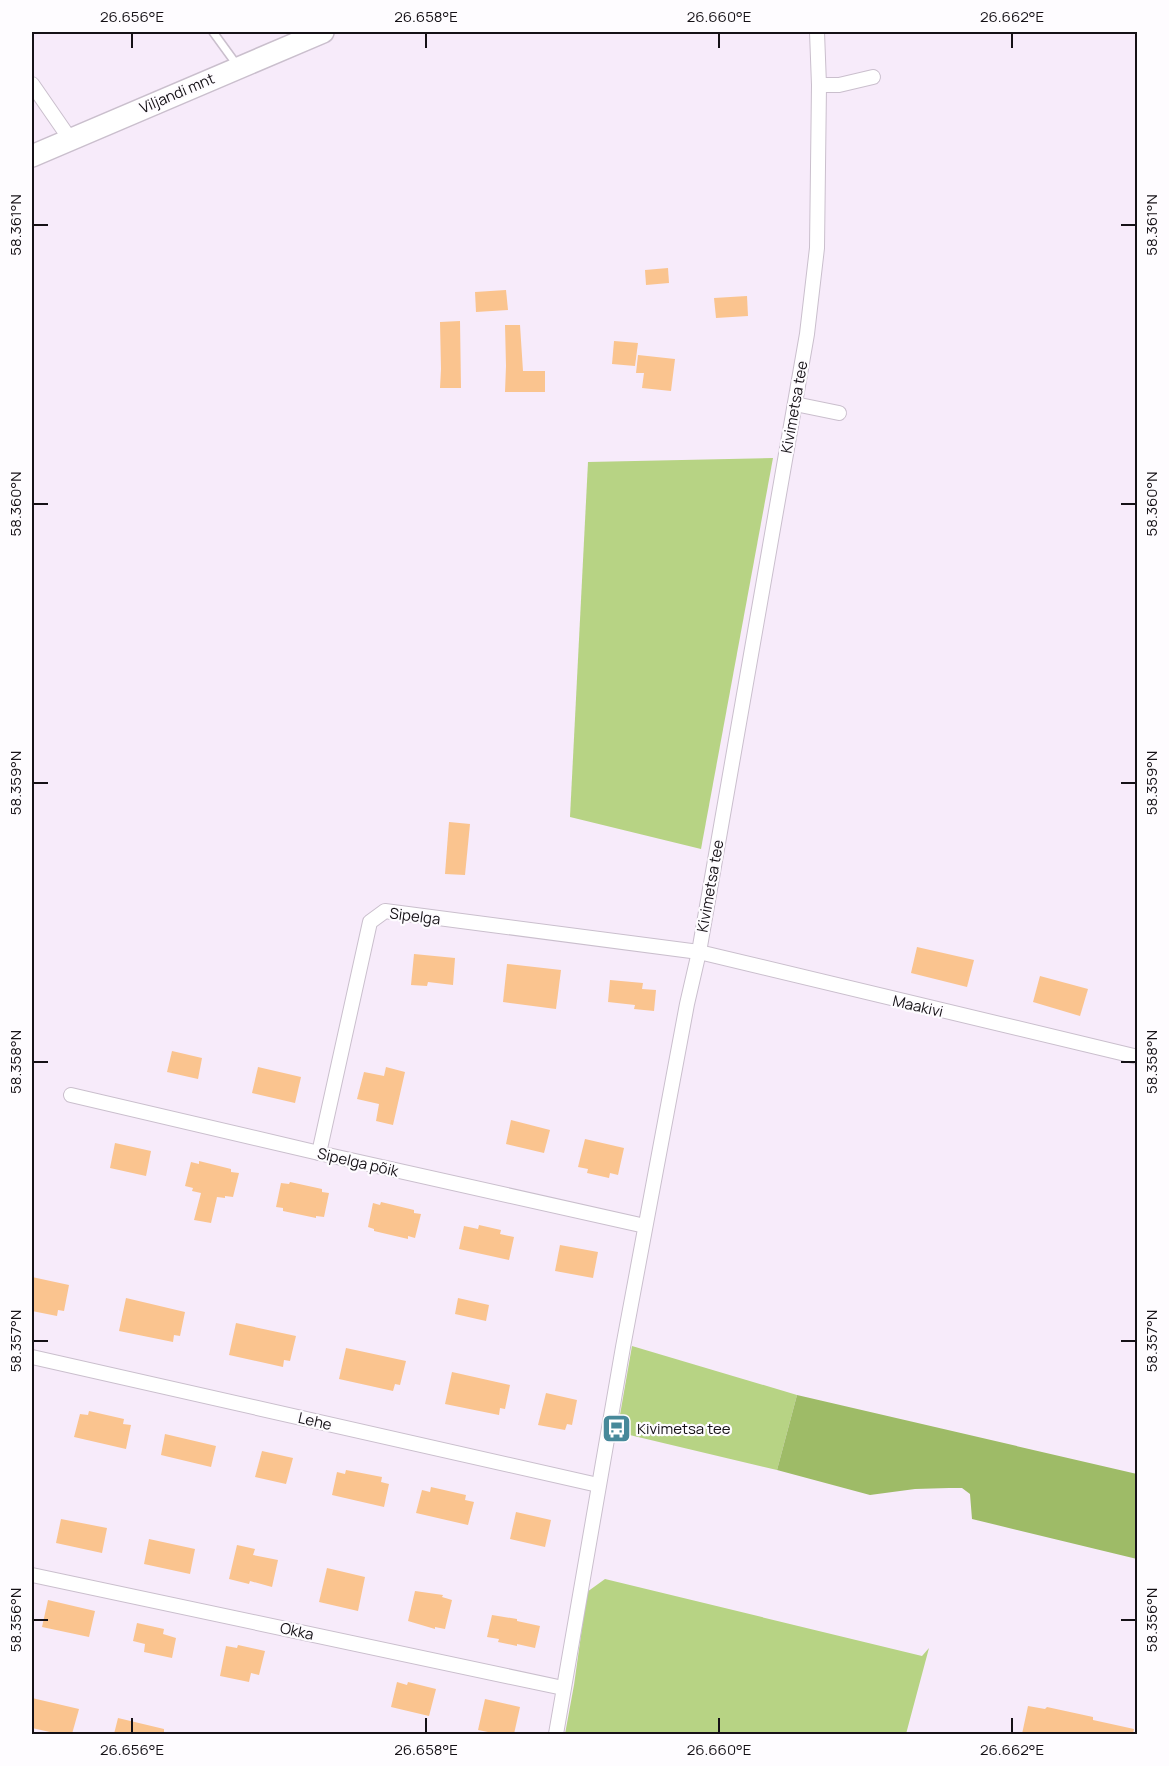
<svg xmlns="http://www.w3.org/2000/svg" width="1169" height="1766" viewBox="0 0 1169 1766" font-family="Manrope,sans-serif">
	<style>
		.green { fill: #b7d384 }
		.forest { fill: #9ebb67 }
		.building { fill: #fac48f }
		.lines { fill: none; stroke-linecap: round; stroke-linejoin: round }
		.service-casing { stroke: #cabfcd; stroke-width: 10 }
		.minor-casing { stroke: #cabfcd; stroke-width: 16 }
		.primary-casing { stroke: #cabfcd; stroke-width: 24 }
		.service { stroke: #fff; stroke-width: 7 }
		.minor { stroke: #fff; stroke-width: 14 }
		.primary { stroke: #fff; stroke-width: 21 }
		.ticks { fill: none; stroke: #151116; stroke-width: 2 }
		.labels { text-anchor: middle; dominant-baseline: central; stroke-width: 4.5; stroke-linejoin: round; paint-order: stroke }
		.street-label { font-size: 15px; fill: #151116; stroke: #fefcff }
		.poi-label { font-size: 15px; fill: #151116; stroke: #fefcff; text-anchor: start }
		.neatline { fill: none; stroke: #151116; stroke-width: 2 }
		.ticks-label { font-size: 15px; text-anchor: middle; fill: #151116 }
	</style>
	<rect width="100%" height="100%" fill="#f7ebfa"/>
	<g class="green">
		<polygon points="773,458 701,849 570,817 588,462"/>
		<polygon points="632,1346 797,1395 777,1470 617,1432"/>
		<polygon points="605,1579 922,1656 929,1648 906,1734 565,1734 574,1685 587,1592"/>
	</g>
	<polygon class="forest" points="797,1395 1137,1474 1137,1559 972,1519 970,1494 962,1488 949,1488 915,1489 870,1495 777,1470"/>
	<g class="building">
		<polygon points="668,268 669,283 646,285 645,270"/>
		<polygon points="506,290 508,310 476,312 475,292"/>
		<polygon points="747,296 748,316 716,318 714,298"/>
		<polygon points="460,321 461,388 440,388 441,369 440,322"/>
		<polygon points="505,325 520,325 523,371 545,371 545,392 505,392 506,366"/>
		<polygon points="614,341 638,343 635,366 612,364"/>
		<polygon points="638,355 675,359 671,391 642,388 644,373 636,373"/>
		<polygon points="449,822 470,824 465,875 445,874"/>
		<polygon points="917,947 974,960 967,987 911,973"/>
		<polygon points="414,954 455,958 453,985 428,982 427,986 411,985"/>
		<polygon points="507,964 561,970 556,1009 503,1002"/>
		<polygon points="1040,976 1088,989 1080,1016 1033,1002"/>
		<polygon points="610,980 643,983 642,989 656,990 654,1011 634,1009 635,1005 608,1002"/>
		<polygon points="172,1051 202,1058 198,1079 167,1072"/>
		<polygon points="258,1067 301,1077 295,1103 252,1093"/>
		<polygon points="386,1067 405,1072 393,1125 376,1121 379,1104 357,1099 364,1072 384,1076"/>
		<polygon points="511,1120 550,1130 544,1153 506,1144"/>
		<polygon points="585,1139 624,1148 618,1175 610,1173 609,1178 587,1173 588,1169 578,1167"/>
		<polygon points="115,1143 151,1151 146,1176 110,1168"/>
		<polygon points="199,1161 231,1169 231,1172 239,1173 233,1197 225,1196 225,1198 217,1197 211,1223 194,1220 201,1193 192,1191 193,1188 185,1186 191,1162 199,1164"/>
		<polygon points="290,1182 322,1189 322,1192 329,1193 324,1217 316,1216 316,1218 283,1211 283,1208 276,1207 281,1183 289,1184"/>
		<polygon points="381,1202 414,1210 414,1213 421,1214 415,1238 408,1236 408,1239 374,1231 374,1229 368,1227 373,1203 380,1205"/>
		<polygon points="479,1225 501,1230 500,1234 514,1237 509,1260 459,1249 464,1226 478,1229"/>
		<polygon points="560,1245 598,1252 593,1278 555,1271"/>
		<polygon points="32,1277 69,1285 64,1311 58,1310 57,1316 32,1311"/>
		<polygon points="126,1298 185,1312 180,1336 174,1335 173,1342 119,1331"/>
		<polygon points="458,1298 489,1305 486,1321 455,1314"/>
		<polygon points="236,1323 296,1336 290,1361 284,1360 283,1367 229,1355"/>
		<polygon points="346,1348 406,1361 400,1385 395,1384 393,1391 339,1379"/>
		<polygon points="452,1372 510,1385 505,1409 500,1408 499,1415 445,1404"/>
		<polygon points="546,1393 577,1400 572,1425 567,1424 565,1430 538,1425"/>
		<polygon points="89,1411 124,1419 123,1424 131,1425 126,1449 74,1437 80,1414 88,1415"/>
		<polygon points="165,1434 216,1446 211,1467 161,1455"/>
		<polygon points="262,1451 293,1458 286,1484 255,1477"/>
		<polygon points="346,1470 382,1477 381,1482 389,1484 384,1507 332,1495 337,1472 345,1474"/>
		<polygon points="431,1487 466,1495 465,1500 474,1502 468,1525 416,1513 422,1490 430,1492"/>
		<polygon points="516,1512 551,1520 545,1547 510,1539"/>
		<polygon points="61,1519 107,1528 102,1553 56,1543"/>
		<polygon points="149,1539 195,1549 190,1574 144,1564"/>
		<polygon points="237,1545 255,1549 253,1555 278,1560 272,1587 250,1581 249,1584 229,1579"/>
		<polygon points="327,1568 365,1577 358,1611 319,1602"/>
		<polygon points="415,1591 443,1595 442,1597 452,1600 445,1629 435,1627 435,1629 408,1621"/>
		<polygon points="48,1600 95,1611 89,1637 42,1627"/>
		<polygon points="492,1615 517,1619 517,1621 540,1626 535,1648 517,1644 517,1646 498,1642 499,1639 487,1637"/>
		<polygon points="137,1623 164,1629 163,1634 176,1638 172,1658 144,1652 145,1644 133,1641"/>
		<polygon points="238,1645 265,1651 259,1675 251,1673 249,1682 220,1676 226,1646 237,1648"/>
		<polygon points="397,1682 407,1685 408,1682 436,1689 429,1716 391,1707"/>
		<polygon points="32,1698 79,1709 72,1734 59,1734 32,1728"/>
		<polygon points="485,1699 520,1707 514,1734 498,1734 478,1730"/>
		<polygon points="1028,1706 1045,1709 1047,1707 1093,1717 1093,1720 1134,1729 1133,1734 1022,1734"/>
		<polygon points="118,1718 164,1729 164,1734 114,1734"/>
	</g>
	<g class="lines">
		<defs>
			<polyline id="service" points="213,32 237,65"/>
			<g id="minor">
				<polyline points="32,84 70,139"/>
				<polyline points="819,85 839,85 873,77"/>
				<polyline points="795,404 839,413"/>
				<polyline points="71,1095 319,1153 645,1226"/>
				<polyline points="319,1153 370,922 385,911 699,952 1138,1057"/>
				<polyline points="32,1357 598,1485"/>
				<polyline points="32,1575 563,1688"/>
				<polyline points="556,1734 623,1347 687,1004 699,952 807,334 817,248 819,85 817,32"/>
			</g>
			<polyline id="primary" points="32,156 323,32"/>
		</defs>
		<use href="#service" class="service-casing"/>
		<use href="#minor" class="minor-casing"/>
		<use href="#primary" class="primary-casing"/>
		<use href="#service" class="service"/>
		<use href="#minor" class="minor"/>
		<use href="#primary" class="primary"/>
	</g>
	<path class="ticks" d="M132 33V48M426 33V48M719 33V48M1012 33V48M33 225H48M1121 225H1136M33 504H48M1121 504H1136M33 783H48M1121 783H1136M33 1062H48M1121 1062H1136M33 1341H48M1121 1341H1136M33 1620H48M1121 1620H1136M132 1718V1733M426 1718V1733M719 1718V1733M1012 1718V1733"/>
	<defs>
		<symbol id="bus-square" viewBox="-11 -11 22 22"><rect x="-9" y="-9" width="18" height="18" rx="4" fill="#47899a" stroke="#fefcff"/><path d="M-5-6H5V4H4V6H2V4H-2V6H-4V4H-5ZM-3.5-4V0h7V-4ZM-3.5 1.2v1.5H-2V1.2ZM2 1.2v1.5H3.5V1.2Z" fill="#fff"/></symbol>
	</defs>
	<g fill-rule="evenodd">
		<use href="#bus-square" x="600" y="1412" width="33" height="33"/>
	</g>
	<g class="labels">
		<g class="street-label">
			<text transform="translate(177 93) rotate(-23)">Viljandi mnt</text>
			<text transform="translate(794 407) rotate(-80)">Kivimetsa tee</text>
			<text transform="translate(710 886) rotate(-80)">Kivimetsa tee</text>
			<text transform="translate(415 916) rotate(7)">Sipelga</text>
			<text transform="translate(918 1006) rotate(13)">Maakivi</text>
			<text transform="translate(358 1162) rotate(13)">Sipelga põik</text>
			<text transform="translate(315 1421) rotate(13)">Lehe</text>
			<text transform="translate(297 1631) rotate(12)">Okka</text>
		</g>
		<g class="poi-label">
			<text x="637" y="1428">Kivimetsa tee</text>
		</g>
	</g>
	<rect width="1169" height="1766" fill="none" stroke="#fefcff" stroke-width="66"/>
	<rect x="33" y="33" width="1103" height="1700" class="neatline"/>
	<g class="ticks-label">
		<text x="132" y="22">26.656°E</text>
		<text x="426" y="22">26.658°E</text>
		<text x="719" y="22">26.660°E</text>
		<text x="1012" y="22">26.662°E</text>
		<text transform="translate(16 225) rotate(-90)" y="5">58.361°N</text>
		<text transform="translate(1152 225) rotate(-90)" y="5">58.361°N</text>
		<text transform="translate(16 504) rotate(-90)" y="5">58.360°N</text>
		<text transform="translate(1152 504) rotate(-90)" y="5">58.360°N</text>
		<text transform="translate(16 783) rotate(-90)" y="5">58.359°N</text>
		<text transform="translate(1152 783) rotate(-90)" y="5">58.359°N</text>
		<text transform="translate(16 1062) rotate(-90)" y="5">58.358°N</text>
		<text transform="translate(1152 1062) rotate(-90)" y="5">58.358°N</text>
		<text transform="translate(16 1341) rotate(-90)" y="5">58.357°N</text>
		<text transform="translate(1152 1341) rotate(-90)" y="5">58.357°N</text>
		<text transform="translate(16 1620) rotate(-90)" y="5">58.356°N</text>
		<text transform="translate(1152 1620) rotate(-90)" y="5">58.356°N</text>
		<text x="132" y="1755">26.656°E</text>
		<text x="426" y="1755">26.658°E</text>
		<text x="719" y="1755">26.660°E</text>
		<text x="1012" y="1755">26.662°E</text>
	</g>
</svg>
